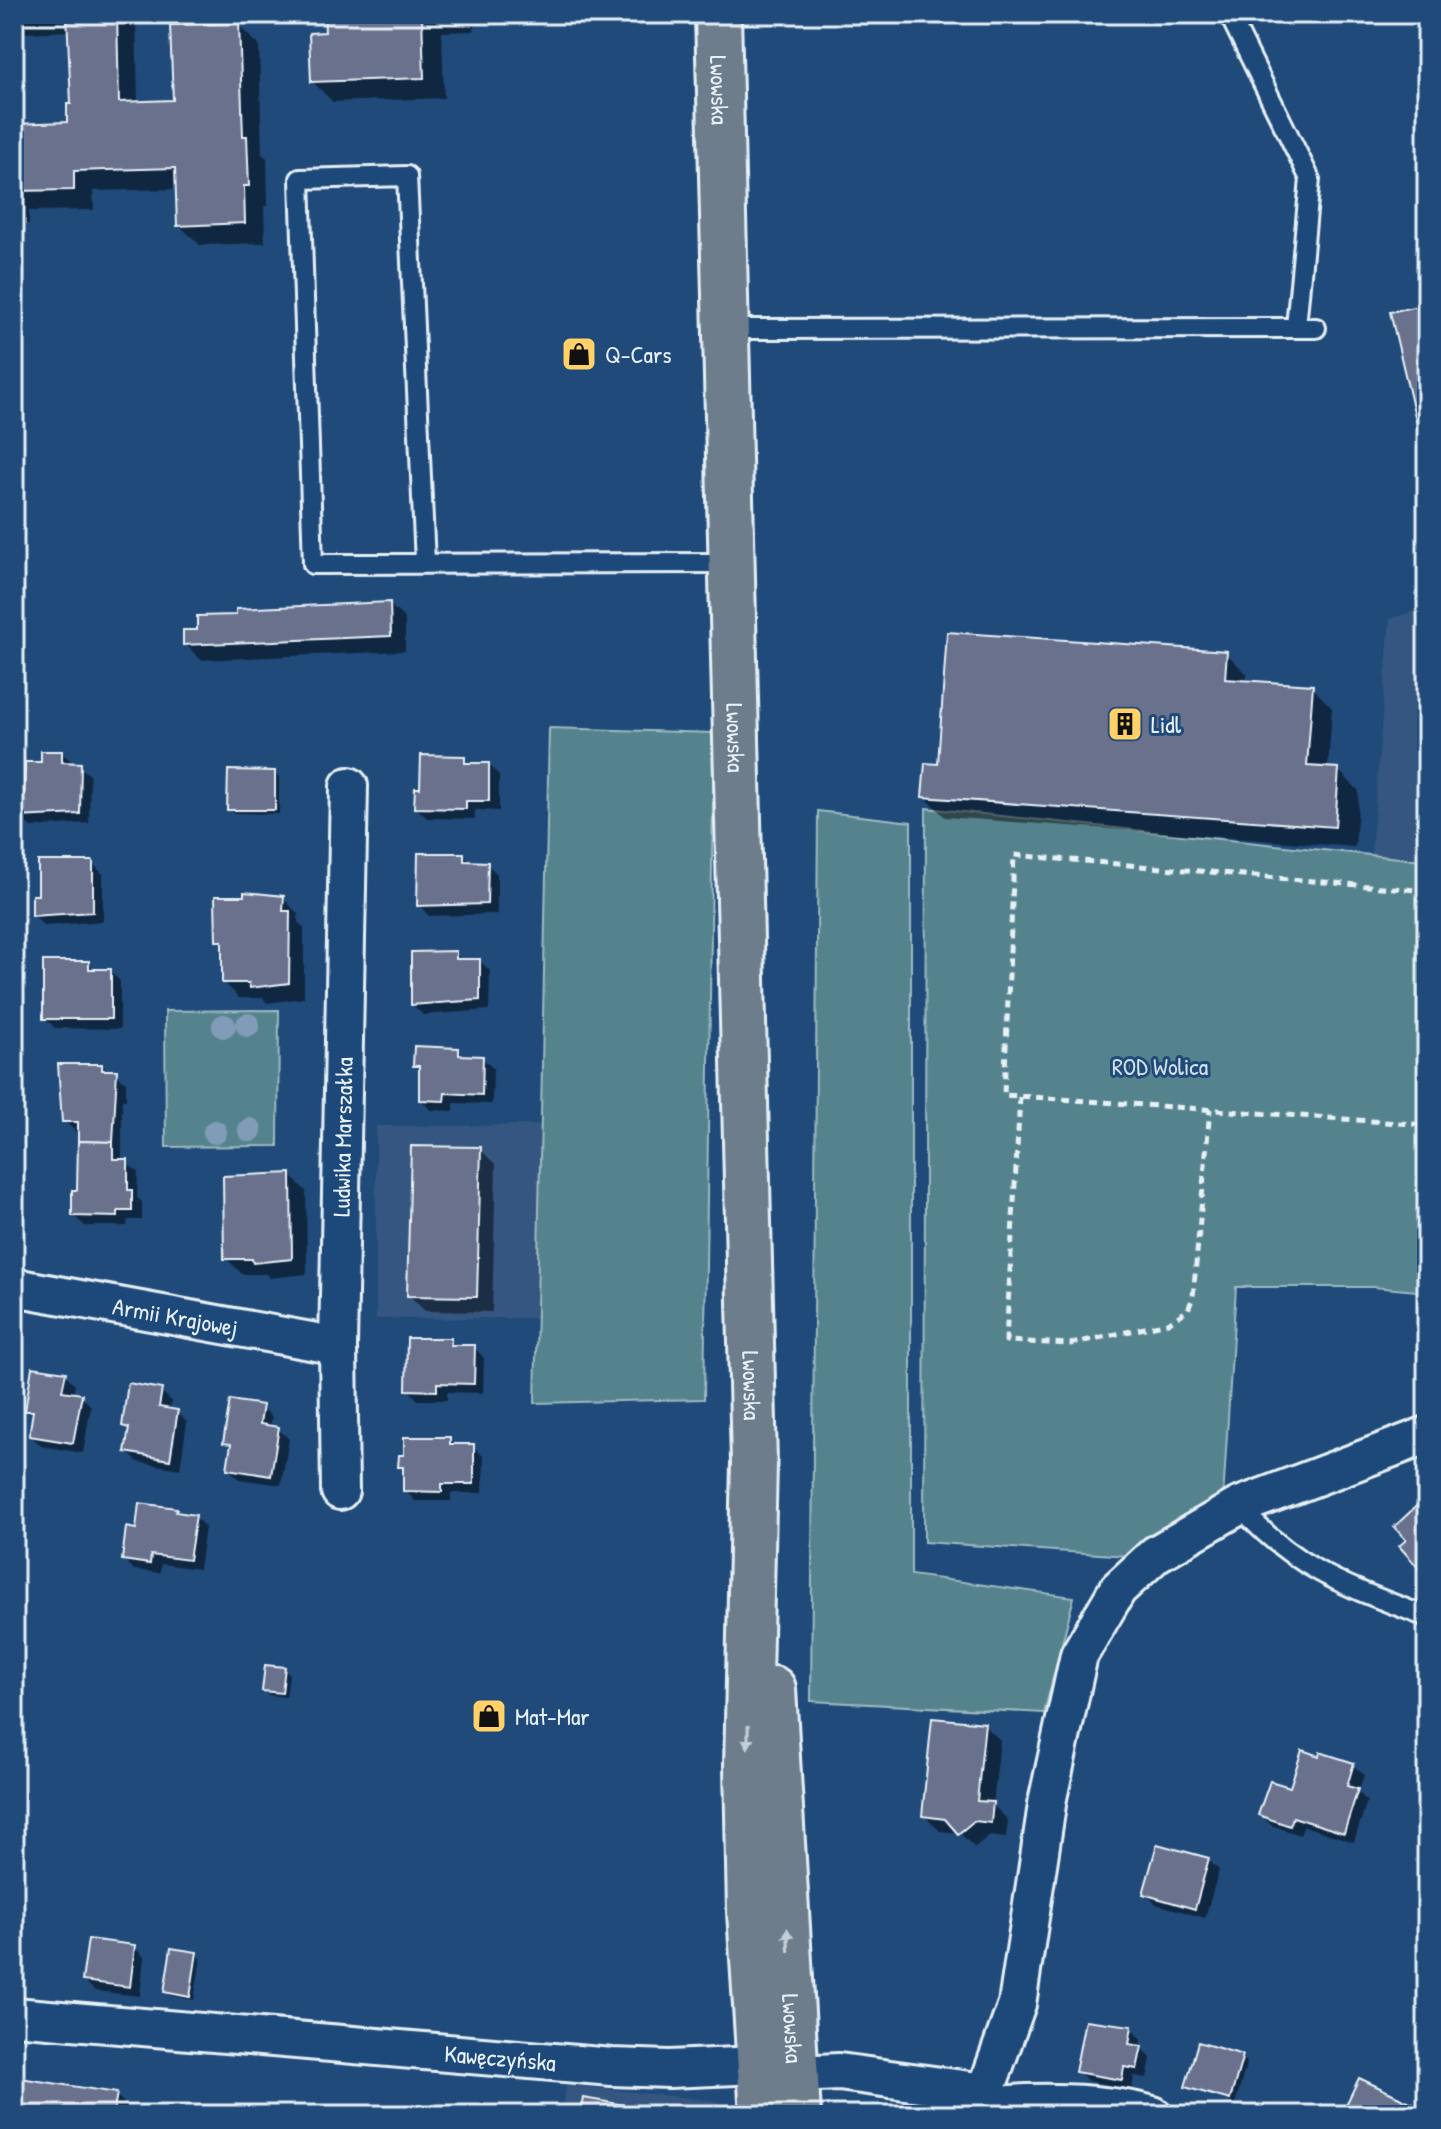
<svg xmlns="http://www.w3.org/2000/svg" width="1441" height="2129" viewBox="0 0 1441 2129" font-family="'Patrick Hand',sans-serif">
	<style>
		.built { fill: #365680 }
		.green { fill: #55838d; stroke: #9ebac2; stroke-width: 2 }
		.shadow { fill: #0007 }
		.building { fill: #6a718d; stroke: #e8f1f8; stroke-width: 2 }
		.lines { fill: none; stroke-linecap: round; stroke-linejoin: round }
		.lane-casing { stroke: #e8f1f8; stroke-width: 24 }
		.street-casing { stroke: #e8f1f8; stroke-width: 42 }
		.primary-casing { stroke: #e8f1f8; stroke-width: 50 }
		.path { stroke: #e8f1f8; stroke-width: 5; stroke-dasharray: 8 6; stroke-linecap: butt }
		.lane { stroke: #1f4a7a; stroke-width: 18 }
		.street { stroke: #1f4a7a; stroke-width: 36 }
		.primary { stroke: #6d7d8c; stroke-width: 44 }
		.tree { fill: #819cb6 }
		.oneway { fill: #c3ced8 }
		.labels { text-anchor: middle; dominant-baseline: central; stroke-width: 6; stroke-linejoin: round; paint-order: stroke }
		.street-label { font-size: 24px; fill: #e8f1f8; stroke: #1f4a7a }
		.poi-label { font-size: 24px; fill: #e8f1f8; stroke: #1f4a7a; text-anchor: start }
		.park-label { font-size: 24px; fill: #d2e0e8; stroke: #1f4a7a }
	</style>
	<rect width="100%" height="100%" fill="#1f4a7a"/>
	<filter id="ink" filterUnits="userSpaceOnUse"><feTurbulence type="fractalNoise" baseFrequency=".0125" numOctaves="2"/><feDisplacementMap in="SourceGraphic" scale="16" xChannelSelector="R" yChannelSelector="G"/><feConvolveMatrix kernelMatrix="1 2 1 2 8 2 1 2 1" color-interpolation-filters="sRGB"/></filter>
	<g filter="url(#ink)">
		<g class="built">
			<polygon points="1427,607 1427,861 1371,854 1390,619"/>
			<polygon points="541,1125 538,1318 376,1319 376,1126"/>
			<polygon points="566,2085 718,2101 720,2115 562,2115"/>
		</g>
		<g class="green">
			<polygon points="549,728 714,733 704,1399 535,1403"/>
			<polygon points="926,808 1427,861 1427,1292 1373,1287 1236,1287 1223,1500 1128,1556 924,1542"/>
			<polygon points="818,811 911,822 911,1575 1074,1597 1044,1713 811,1701"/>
			<polygon points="279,1010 278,1146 166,1147 165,1011"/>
		</g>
		<g class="shadow">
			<polygon points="14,14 136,14 138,103 175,102 238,25 259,45 262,154 267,158 268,206 264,206 265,243 200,245 179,225 178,189 93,191 94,210 29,211 29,224 14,224 14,126 69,124 73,106 71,31 24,33 24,45 14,46"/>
			<polygon points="326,14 474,14 474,31 442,32 444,98 333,102 312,81 327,34"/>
			<polygon points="389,604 405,619 405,651 201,660 185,644"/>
			<polygon points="1226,653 1247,674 1247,682 1312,687 1332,708 1328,769 1338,770 1359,791 1355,847 945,817 924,796 939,766"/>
			<polygon points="61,753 90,775 89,823 31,827 20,817 26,797"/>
			<polygon points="464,758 471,765 489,765 499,775 499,811 475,810 475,819 427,818 416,808 422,790"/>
			<polygon points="274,772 279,777 279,814 234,813 229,809"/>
			<polygon points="463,855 471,863 487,864 497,874 497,914 429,916 419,905"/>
			<polygon points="92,863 103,874 103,921 44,926 34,916 40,897"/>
			<polygon points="245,898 283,898 298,914 298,922 304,928 304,998 267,1003 263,998 239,998 224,982 224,946 218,940"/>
			<polygon points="455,953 463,961 480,961 490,971 489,1010 423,1015 413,1005"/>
			<polygon points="88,963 95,971 110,971 120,981 120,1029 55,1028 45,1018"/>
			<polygon points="459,1050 466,1057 482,1058 493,1068 492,1104 454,1103 454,1111 431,1110 421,1100 421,1071 415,1066"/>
			<polygon points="102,1066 126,1082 126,1100 122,1100 122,1161 138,1171 137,1198 142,1202 142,1220 128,1220 127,1226 85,1226 74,1216 79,1192 80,1131 75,1131 64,1121"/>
			<polygon points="480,1149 496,1165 492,1312 425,1311 409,1295"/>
			<polygon points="290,1175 306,1191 307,1274 270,1278 267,1274 242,1274 226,1258"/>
			<polygon points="450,1340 457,1347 474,1347 484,1358 483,1393 447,1392 447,1400 418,1400 408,1389"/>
			<polygon points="65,1374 75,1385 73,1395 81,1396 91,1406 83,1453 41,1446 31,1436 34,1416 27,1410"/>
			<polygon points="161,1391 171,1401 170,1411 177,1412 187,1422 180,1469 138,1462 127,1452 131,1432 124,1426"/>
			<polygon points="262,1407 272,1417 270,1427 278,1429 289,1439 281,1485 239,1479 229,1469 232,1449 225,1442"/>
			<polygon points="449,1439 456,1446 473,1446 484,1457 483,1493 451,1493 451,1501 415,1501 405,1490 405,1471 400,1466 406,1457"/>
			<polygon points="176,1509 181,1515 195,1517 205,1527 199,1569 161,1564 160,1573 134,1570 124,1559 137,1531"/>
			<polygon points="284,1669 289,1674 286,1697 268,1695 264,1690"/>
			<polygon points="984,1725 1000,1740 993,1805 1008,1820 1006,1838 990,1836 975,1848 960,1833 940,1831 924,1815"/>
			<polygon points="1353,1765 1364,1775 1358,1792 1367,1801 1354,1842 1304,1826 1300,1835 1271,1825 1261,1815 1291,1790"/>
			<polygon points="1208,1860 1219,1870 1205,1918 1156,1904 1146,1894"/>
			<polygon points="134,1947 144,1957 140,1996 95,1991 84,1981"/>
			<polygon points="196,1954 201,1958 194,2000 171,1996 166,1992"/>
			<polygon points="1131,2028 1141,2039 1140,2047 1151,2058 1147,2078 1134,2076 1132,2089 1088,2081 1077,2071"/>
			<polygon points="1242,2057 1247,2062 1235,2104 1187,2086"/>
			<polygon points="116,2095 126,2105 125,2115 17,2115"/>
		</g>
		<g class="building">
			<polygon points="67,14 117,14 119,102 173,100 170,25 239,23 243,136 247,136 249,186 244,186 245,223 177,226 175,168 74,171 74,190 14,191 14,124 67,122 67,104 71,104"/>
			<polygon points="324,14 422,14 424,78 311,82 309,33 325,32"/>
			<polygon points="1427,304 1427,466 1390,312"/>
			<polygon points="390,602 391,636 183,645 183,630 197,630 197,616 236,615 236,609"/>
			<polygon points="947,632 1227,651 1225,679 1313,685 1307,766 1339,768 1335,827 922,797 925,763 938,764"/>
			<polygon points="41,751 62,751 62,762 81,763 80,814 18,817 19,795 24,795 25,762 41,762"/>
			<polygon points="421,755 465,756 465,763 489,763 489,801 466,801 466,809 414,808 415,788 420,788"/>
			<polygon points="228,770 275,771 275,810 227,810"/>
			<polygon points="418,853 464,853 464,861 488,862 487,904 417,906"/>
			<polygon points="38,861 93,861 93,912 32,916 32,895 38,895"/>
			<polygon points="244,892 284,896 283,911 290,911 289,983 250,988 249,983 222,983 222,941 216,941 215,896 244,896"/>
			<polygon points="456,951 456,959 480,959 480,1000 411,1005 411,952"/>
			<polygon points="43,961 89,961 89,969 111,969 111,1019 43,1019"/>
			<polygon points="414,1046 459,1048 459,1055 483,1056 482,1095 445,1093 444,1101 419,1100 419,1066 413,1066"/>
			<polygon points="58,1064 102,1064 102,1070 117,1070 113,1142 78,1141 78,1122 62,1122"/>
			<polygon points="78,1141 113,1142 113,1159 128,1159 128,1190 132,1190 132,1211 118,1211 118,1217 72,1216 72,1190 77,1190"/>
			<polygon points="411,1146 481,1147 477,1297 407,1296"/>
			<polygon points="291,1173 292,1259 253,1263 252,1259 224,1259 223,1176"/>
			<polygon points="407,1338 451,1338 451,1345 475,1345 474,1384 437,1383 437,1391 406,1390"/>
			<polygon points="32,1367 66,1372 62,1391 82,1394 73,1443 29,1436 33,1411 25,1411"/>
			<polygon points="128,1383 162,1389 159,1407 178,1410 170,1460 125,1452 129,1428 122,1426"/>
			<polygon points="230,1400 263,1405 260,1424 279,1427 271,1476 227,1469 231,1444 223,1443"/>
			<polygon points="404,1437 450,1437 450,1444 474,1444 474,1484 442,1484 442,1492 403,1491 403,1467 398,1467 399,1455 404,1455"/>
			<polygon points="1427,1496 1427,1567 1422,1572 1399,1546 1406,1540 1394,1527"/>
			<polygon points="139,1503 177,1508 176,1512 196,1515 189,1560 151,1555 150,1564 122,1560 126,1527 136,1529"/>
			<polygon points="265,1665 285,1667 282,1693 262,1691"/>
			<polygon points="932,1718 985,1723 977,1801 993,1802 991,1823 974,1821 958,1834 945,1819 922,1816"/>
			<polygon points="1302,1750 1319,1756 1320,1752 1354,1763 1347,1786 1358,1789 1344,1833 1293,1817 1290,1826 1258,1815 1270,1781 1290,1787"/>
			<polygon points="1157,1844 1209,1858 1195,1909 1143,1894"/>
			<polygon points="88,1939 135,1945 130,1987 82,1981"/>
			<polygon points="171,1948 197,1952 190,1997 164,1992"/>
			<polygon points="1085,2020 1132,2026 1129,2044 1142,2046 1137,2069 1124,2067 1122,2080 1075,2072"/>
			<polygon points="1198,2042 1243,2055 1230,2100 1185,2087"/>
			<polygon points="20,2078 117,2093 113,2115 15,2115"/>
			<polygon points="1359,2078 1427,2110 1427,2115 1359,2115 1360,2112 1346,2105"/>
			<polygon points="583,2098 625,2105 623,2115 580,2115"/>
		</g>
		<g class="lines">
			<defs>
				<g id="lane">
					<polyline points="1229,14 1310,179 1296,327"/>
					<polyline points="726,329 1316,328"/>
					<polyline points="425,563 407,176 300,179 313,564 732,563"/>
					<path d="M1239 1506C1296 1571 1349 1587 1427 1617"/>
				</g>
				<g id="street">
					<path id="s1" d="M14 1287 338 1346"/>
					<path id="s2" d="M340 1491 338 1346 349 786"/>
					<path id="s3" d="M14 2016 612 2067 669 2069 758 2065 795 2074 839 2072 985 2092"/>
					<path d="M1153 2115C1103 2101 1031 2100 980 2107L1017 2004 1048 1798 1079 1655 1118 1589 1156 1554 1239 1506 1427 1435"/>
				</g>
				<g id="primary">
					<path id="s4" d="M718 14 754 1463 747 1766 750 1912 763 2115"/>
					<path id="s5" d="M773 1689 798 2115"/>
				</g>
			</defs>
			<use href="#lane" class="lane-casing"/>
			<use href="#street" class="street-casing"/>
			<use href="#primary" class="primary-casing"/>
			<g class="path">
				<polyline points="1427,891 1014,855 1004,1095 1427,1125"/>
				<polyline points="1020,1097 1006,1341 1070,1344 1168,1323 1188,1310 1193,1297 1210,1109"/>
			</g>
			<use href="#lane" class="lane"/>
			<use href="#street" class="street"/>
			<use href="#primary" class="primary"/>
		</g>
		<g class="tree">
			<circle cx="248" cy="1025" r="12"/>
			<circle cx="224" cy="1026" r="12"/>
			<circle cx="250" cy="1130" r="12"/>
			<circle cx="215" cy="1132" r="12"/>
		</g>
		<defs><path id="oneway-solid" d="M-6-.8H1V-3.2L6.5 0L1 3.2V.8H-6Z" transform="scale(2)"/></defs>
		<g class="oneway">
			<use href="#oneway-solid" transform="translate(748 1737) rotate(91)"/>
			<use href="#oneway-solid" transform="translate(788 1940) rotate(-93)"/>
		</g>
	</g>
	<defs>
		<symbol id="shop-square" viewBox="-11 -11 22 22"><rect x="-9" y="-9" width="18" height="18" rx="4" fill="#ffd166" stroke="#1f4a7a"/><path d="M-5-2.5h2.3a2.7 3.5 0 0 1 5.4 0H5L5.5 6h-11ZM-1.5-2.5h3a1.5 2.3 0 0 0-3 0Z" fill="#111"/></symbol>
		<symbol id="building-square" viewBox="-11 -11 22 22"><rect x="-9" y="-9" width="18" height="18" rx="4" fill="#ffd166" stroke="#1f4a7a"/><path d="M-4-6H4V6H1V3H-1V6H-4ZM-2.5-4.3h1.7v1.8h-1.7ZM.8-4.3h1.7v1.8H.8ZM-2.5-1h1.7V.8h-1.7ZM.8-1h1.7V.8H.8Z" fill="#111"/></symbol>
	</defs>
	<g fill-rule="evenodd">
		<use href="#shop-square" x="559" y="334" width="40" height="40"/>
		<use href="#building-square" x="1105" y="704" width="40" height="40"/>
		<use href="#shop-square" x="469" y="1696" width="40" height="40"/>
	</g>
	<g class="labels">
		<g class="street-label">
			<text stroke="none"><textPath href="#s4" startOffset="76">Lwowska</textPath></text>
			<text stroke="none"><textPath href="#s4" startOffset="724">Lwowska</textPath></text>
			<text stroke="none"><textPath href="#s2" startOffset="354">Ludwika Marszałka</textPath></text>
			<text stroke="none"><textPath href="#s1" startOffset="164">Armii Krajowej</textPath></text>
			<text stroke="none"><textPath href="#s4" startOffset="1372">Lwowska</textPath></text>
			<text stroke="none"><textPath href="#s5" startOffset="340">Lwowska</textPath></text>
			<text stroke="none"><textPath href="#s3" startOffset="488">Kawęczyńska</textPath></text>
		</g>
		<g class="poi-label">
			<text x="605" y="354">Q-Cars</text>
			<text x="1151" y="724">Lidl</text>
			<text x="515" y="1716">Mat-Mar</text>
		</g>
		<g class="park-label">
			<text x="1160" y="1066">ROD Wolica</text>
		</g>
	</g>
	<rect width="1441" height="2129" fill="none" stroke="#1f4a7a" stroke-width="48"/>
	<rect x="24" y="24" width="1393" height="2081" fill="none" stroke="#e8f1f8" stroke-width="3" filter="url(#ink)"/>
</svg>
